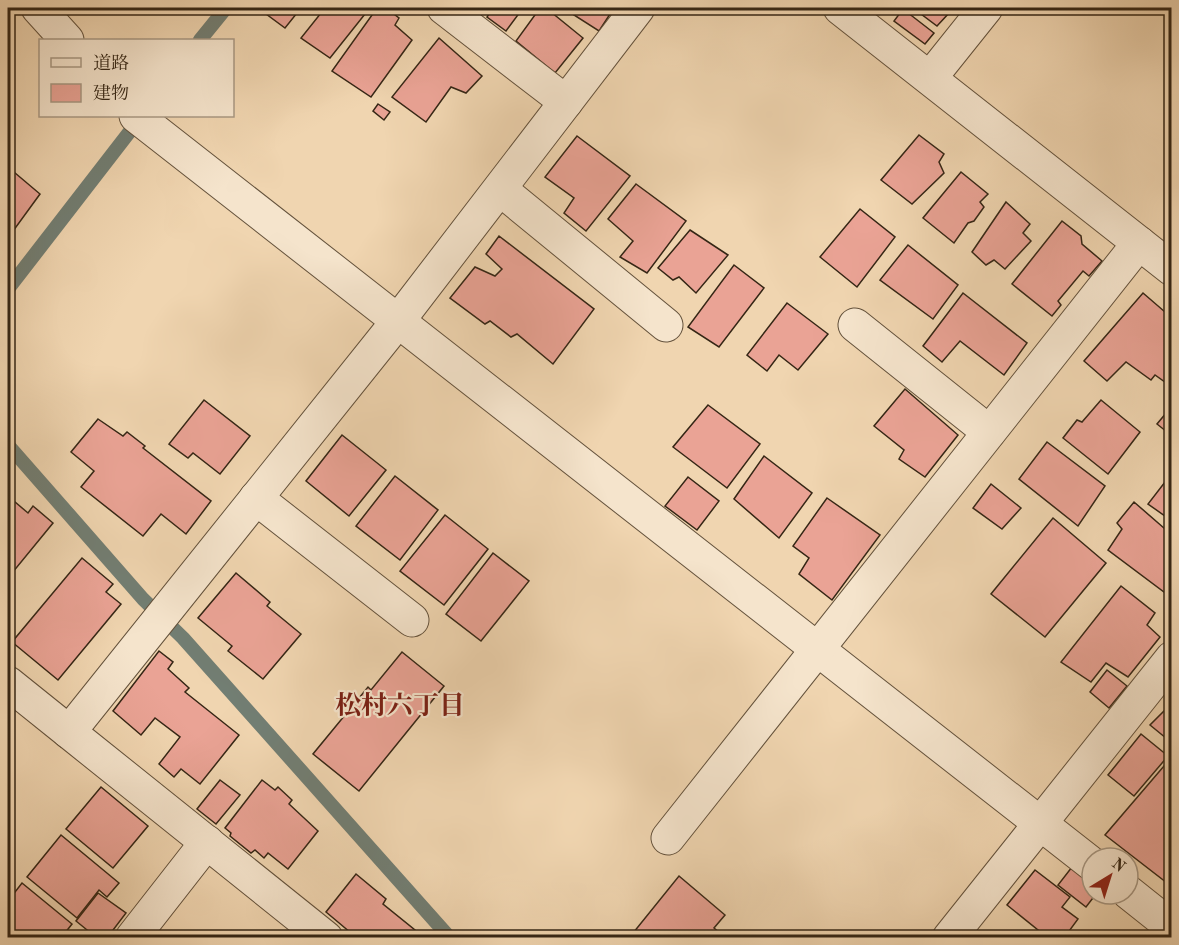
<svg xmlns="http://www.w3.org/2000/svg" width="1179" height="945" viewBox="0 0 1179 945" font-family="'Old Standard TT','Noto Serif JP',serif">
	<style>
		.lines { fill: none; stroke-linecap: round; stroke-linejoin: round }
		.stream { stroke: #727e73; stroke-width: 14 }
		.building { fill: #eaa395; stroke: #352615; stroke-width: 1.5 }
		.street-casing { stroke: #64523c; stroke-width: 35 }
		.street { stroke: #f5e4cc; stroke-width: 33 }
		.labels { text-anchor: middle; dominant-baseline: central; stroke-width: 4.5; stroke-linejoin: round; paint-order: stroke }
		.neighbourhood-label { font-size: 26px; font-weight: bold; fill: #7a1f14; stroke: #f5e4cc }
	</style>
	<rect width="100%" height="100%" fill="#f0d5b0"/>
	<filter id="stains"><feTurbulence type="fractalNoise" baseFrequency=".00333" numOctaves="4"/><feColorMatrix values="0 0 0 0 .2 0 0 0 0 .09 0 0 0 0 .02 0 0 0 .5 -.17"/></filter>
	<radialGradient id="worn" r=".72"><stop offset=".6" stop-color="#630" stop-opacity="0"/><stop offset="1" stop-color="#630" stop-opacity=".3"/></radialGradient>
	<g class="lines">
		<g class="stream">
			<polyline points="200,40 226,8"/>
			<polyline points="8,289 141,117"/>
			<polyline points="8,445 143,599 183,638 450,938"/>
		</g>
	</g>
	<g class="building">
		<polygon points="258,8 301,8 285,28"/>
		<polygon points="325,8 367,8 369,9 330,58 301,38"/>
		<polygon points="377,8 386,8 399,18 395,25 412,40 371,97 332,71"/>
		<polygon points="493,8 523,8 506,31 487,17"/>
		<polygon points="540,8 546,8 583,38 555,73 516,41"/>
		<polygon points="563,8 614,8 599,31"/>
		<polygon points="913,8 942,8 949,13 937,26"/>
		<polygon points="903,9 934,33 925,44 894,21"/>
		<polygon points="439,38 482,76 466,93 451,87 426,122 392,97"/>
		<polygon points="378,104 390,112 384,120 373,111"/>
		<polygon points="919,135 944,154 939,162 944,173 912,204 881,180"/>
		<polygon points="577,136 630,176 586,231 564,213 574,198 545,177"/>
		<polygon points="8,167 40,194 8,238"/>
		<polygon points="961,172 988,194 980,202 984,207 974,221 968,223 954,243 923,218"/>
		<polygon points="636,184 686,221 647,273 620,257 633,241 608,219"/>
		<polygon points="1006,202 1030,224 1023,233 1031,241 1005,269 994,260 986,265 972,252"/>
		<polygon points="860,209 895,237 857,287 820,257"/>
		<polygon points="1062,221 1081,236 1082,244 1102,261 1089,276 1083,271 1058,301 1061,305 1052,316 1012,284"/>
		<polygon points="690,230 728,255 696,293 679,277 673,280 658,268"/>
		<polygon points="499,236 594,309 553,364 517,334 511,337 490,321 485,324 450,298 475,267 495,276 502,269 486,254"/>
		<polygon points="908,245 958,285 933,319 880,280"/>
		<polygon points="734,265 764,288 719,347 688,327"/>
		<polygon points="963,293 1027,343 1004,375 960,341 942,362 923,346"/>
		<polygon points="1143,293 1172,318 1172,387 1155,375 1151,380 1126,362 1107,381 1084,361"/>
		<polygon points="787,303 828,334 798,370 779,355 767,371 747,355"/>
		<polygon points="905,389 958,435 925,477 899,459 904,450 874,426"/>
		<polygon points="204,400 250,436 220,474 193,453 188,458 169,444"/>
		<polygon points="1101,400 1140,432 1108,474 1063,438 1077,420 1082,422"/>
		<polygon points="708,405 760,444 727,488 673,447"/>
		<polygon points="1172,406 1172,436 1157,424"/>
		<polygon points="98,419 123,436 127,432 145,446 143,448 211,501 186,534 161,514 143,536 81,487 94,471 71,452"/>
		<polygon points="342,435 386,470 349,516 306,481"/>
		<polygon points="1047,442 1105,486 1078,526 1019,479"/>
		<polygon points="764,456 812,493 779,538 734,499"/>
		<polygon points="1172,473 1172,521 1148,504"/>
		<polygon points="395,476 438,510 400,560 356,526"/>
		<polygon points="688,477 719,501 697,530 665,506"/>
		<polygon points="991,484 1021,508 1002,529 973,508"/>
		<polygon points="8,496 28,513 33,506 53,523 8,578"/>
		<polygon points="827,498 880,535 832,600 799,574 809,558 793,546"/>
		<polygon points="1134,502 1172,535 1172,598 1108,550 1122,529 1117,523"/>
		<polygon points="445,515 488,549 444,605 400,571"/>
		<polygon points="1053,518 1106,563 1045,637 991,594"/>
		<polygon points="493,553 529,581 481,641 446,614"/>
		<polygon points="82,558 113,584 106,592 121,604 58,680 12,642"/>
		<polygon points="236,573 270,602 267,606 301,634 263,679 228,651 232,646 198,618"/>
		<polygon points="1121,586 1155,613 1147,625 1160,637 1128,677 1106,663 1091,682 1061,662"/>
		<polygon points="159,651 173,662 168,669 189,688 185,692 239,735 200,784 181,769 174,777 159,764 180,737 155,718 141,735 113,711"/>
		<polygon points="402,652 444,686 359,791 313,754 368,687 371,690"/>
		<polygon points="1107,670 1127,686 1109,708 1090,692"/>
		<polygon points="1168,707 1172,710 1172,743 1150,725"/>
		<polygon points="1141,734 1168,756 1134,796 1108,775"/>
		<polygon points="1170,759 1172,759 1171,886 1105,835"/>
		<polygon points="220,780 240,795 216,824 197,809"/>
		<polygon points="262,780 275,790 278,787 292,800 289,804 318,831 288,869 268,853 264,858 255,850 251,853 230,836 231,833 225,828"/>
		<polygon points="101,787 148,826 113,868 66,829"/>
		<polygon points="61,835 119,883 107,897 99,890 77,918 27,877"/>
		<polygon points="1072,867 1092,881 1092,894 1096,894 1086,907 1058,885"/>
		<polygon points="1035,870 1070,897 1062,907 1078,919 1064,938 1048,938 1007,905"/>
		<polygon points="356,874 386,899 383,904 415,930 414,932 420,938 357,938 326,912"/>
		<polygon points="679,876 725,915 714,928 726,938 629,938"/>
		<polygon points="22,883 72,924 61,938 8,938 8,901"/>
		<polygon points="98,893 126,913 107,938 97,938 76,921"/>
	</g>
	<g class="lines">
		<defs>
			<g id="street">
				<polyline points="38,8 67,40"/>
				<polyline points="444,8 566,102"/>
				<polyline points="840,8 1172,269"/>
				<polyline points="930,78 986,8"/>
				<polyline points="136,116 1092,864"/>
				<polyline points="500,189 666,325"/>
				<polyline points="855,325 989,432"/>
				<polyline points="256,498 412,620"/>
				<polyline points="8,683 69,732 398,321 638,8"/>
				<polyline points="69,732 326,938"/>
				<polyline points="668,838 1139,243"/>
				<polyline points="1128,892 1172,927"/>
				<polyline points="132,938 207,842"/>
				<polyline points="949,938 1172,658"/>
			</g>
		</defs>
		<use href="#street" class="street-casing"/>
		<use href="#street" class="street"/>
	</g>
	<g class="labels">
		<g class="neighbourhood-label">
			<text x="400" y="707">松村六丁目</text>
		</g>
	</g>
	<rect width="1179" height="945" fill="none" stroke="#f0d5b0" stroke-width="30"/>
	<rect x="9" y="9" width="1161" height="927" fill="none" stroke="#352615" stroke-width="3"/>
	<rect x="15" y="15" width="1149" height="915" fill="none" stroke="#352615" stroke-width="1.5"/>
	<rect x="39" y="39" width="195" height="78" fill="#f5e4cc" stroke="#a89883" stroke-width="1.5"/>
	<rect x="51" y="58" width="30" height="9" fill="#f5e4cc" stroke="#a89883" stroke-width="1.5"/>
	<text x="93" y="69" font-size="18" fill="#352615">道路</text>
	<rect x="51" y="84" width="30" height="18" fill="#eaa395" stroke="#a89883" stroke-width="1.5"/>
	<text x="93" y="99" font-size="18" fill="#352615">建物</text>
	<g transform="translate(1110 876) rotate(38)"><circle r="28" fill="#f5e4cc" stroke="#a89883" stroke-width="1.5"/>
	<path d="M0-4.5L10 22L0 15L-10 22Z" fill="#8f2418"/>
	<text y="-9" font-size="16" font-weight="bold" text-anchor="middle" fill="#352615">N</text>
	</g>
	<rect width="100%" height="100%" filter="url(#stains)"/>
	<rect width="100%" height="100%" fill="url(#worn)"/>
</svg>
